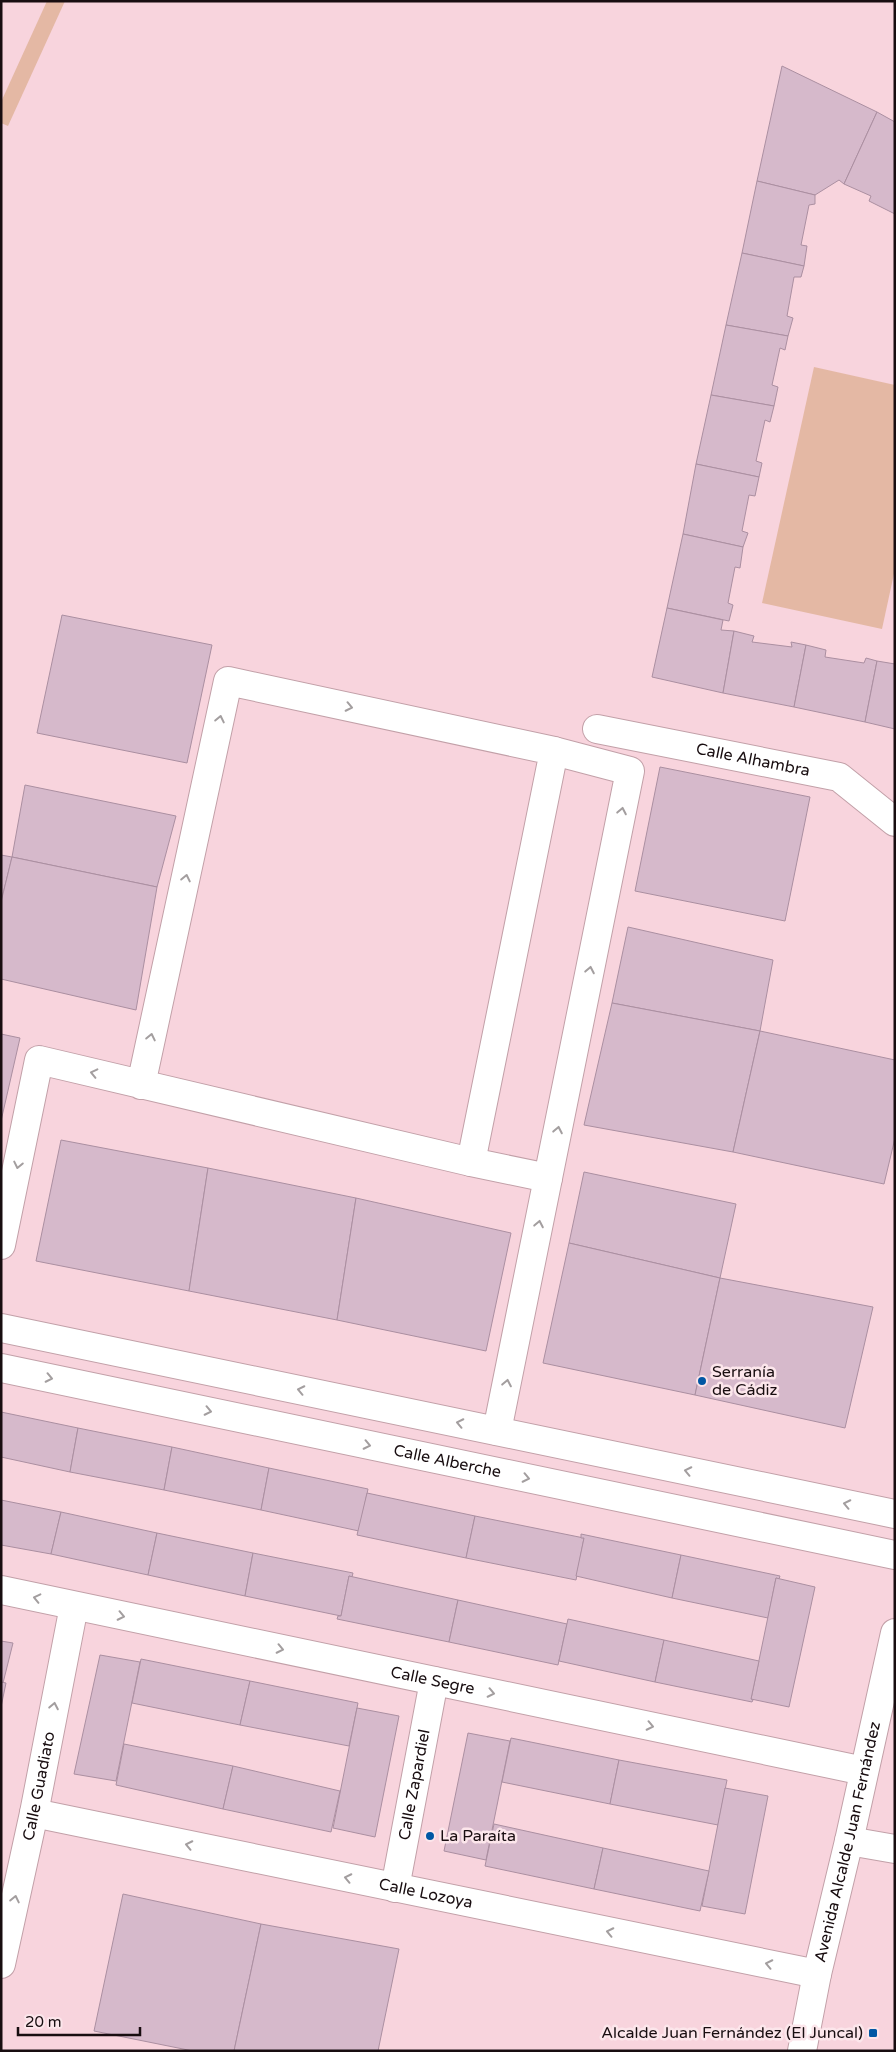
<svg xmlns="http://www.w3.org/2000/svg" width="896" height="2052" viewBox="0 0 896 2052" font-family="'Varela Round',sans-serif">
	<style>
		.green { fill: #e4b8a4 }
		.building { fill: #d6b9cb; stroke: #ab8fa1 }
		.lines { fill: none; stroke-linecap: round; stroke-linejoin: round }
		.pedestrian-casing { stroke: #c2a0a8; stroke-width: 30 }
		.minor-casing { stroke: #c2a0a8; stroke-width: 30 }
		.tertiary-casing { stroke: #c2a0a8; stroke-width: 30 }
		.pedestrian { stroke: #fff; stroke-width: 28 }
		.minor { stroke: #fff; stroke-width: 28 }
		.tertiary { stroke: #fff; stroke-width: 28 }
		.oneway { stroke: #a39e9f }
		.poi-dot { fill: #0057a4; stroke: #fce6eb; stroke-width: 2 }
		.labels { text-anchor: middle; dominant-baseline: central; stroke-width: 5; stroke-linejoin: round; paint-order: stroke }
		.street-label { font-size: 16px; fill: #180d10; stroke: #fce6eb }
		.poi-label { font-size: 16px; fill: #180d10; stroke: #fce6eb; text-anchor: start }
	</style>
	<rect width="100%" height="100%" fill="#f8d4dd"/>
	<g class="green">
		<polygon points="47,1 65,1 8,126 1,123 1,102"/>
		<polygon points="814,367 895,385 895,569 882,629 762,603"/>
	</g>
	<g class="building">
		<polygon points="782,66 877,112 844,184 839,180 815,195 757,181"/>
		<polygon points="877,112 895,122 895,214 869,201 871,196 844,184"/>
		<polygon points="757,181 815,195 815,204 809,205 801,245 807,246 804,266 742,253"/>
		<polygon points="742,253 804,266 801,277 794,277 787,316 793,318 788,336 726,325"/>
		<polygon points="726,325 788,336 785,350 780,348 772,385 778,387 774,406 711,395"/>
		<polygon points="711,395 774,406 770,422 765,420 756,461 762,463 759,477 696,464"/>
		<polygon points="696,464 759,477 755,496 749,495 742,531 748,533 743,547 683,534"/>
		<polygon points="683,534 743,547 740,568 735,567 728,603 733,605 729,621 667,608"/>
		<polygon points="667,608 723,620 721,630 734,631 723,693 652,677"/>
		<polygon points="62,615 212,645 187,763 37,733"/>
		<polygon points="734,631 754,636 752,642 792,647 791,642 806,645 794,707 723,693"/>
		<polygon points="806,645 826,650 825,657 864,663 866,658 877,661 865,722 794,707"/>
		<polygon points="877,661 895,664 895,729 865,722"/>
		<polygon points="660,767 810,797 785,921 635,891"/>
		<polygon points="25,785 176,816 157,887 12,857"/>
		<polygon points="1,855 12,857 1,902"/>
		<polygon points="12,857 157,887 136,1010 1,979 1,902"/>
		<polygon points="628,927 773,960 760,1031 612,1003"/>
		<polygon points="612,1003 760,1031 733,1152 584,1125"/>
		<polygon points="760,1031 895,1060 895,1138 884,1184 733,1152"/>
		<polygon points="1,1034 20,1038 1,1121"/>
		<polygon points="61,1140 208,1168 189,1291 36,1261"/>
		<polygon points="208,1168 356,1198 337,1320 189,1291"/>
		<polygon points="584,1172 736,1204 720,1278 569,1243"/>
		<polygon points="356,1198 511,1233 486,1351 337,1320"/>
		<polygon points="569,1243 720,1278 695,1395 543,1363"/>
		<polygon points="720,1278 873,1307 845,1428 695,1395"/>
		<polygon points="1,1412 78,1428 70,1472 1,1457"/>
		<polygon points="78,1428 172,1447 164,1490 70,1472"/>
		<polygon points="172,1447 269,1468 261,1510 164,1490"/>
		<polygon points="269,1468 368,1489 359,1531 261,1510"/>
		<polygon points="367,1493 475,1516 466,1558 357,1535"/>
		<polygon points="1,1500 61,1512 51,1554 1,1545"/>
		<polygon points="61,1512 157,1533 148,1575 51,1554"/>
		<polygon points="475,1516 584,1538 576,1580 466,1558"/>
		<polygon points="157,1533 253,1553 245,1596 148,1575"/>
		<polygon points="581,1534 681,1555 672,1598 576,1576 584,1538 581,1538"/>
		<polygon points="253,1553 353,1573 352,1577 349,1576 341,1616 245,1596"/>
		<polygon points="681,1555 780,1576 779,1579 776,1578 768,1618 672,1598"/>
		<polygon points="349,1576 458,1600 449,1642 337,1619 338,1616 341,1616"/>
		<polygon points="776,1578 815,1587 789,1707 751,1699"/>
		<polygon points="458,1600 567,1624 558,1665 449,1642"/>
		<polygon points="568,1619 664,1640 655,1682 559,1661"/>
		<polygon points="664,1640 759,1661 751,1699 753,1700 752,1702 655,1682"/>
		<polygon points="1,1641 13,1643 3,1683 1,1682"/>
		<polygon points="100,1655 140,1662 116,1781 74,1774"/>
		<polygon points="141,1659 250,1681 240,1725 132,1703"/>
		<polygon points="250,1681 358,1703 349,1746 240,1725"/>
		<polygon points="1,1682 6,1683 1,1707"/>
		<polygon points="357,1708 399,1716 375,1837 333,1828"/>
		<polygon points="468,1733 510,1741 486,1860 444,1851"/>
		<polygon points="511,1738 619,1760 610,1804 502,1782"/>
		<polygon points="124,1744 233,1766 223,1809 116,1785"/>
		<polygon points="619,1760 727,1780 718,1825 610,1804"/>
		<polygon points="233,1766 340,1791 331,1832 223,1809"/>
		<polygon points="725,1788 768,1796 745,1914 702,1906"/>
		<polygon points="494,1824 603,1848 594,1889 485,1866"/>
		<polygon points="603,1848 709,1871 700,1911 594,1889"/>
		<polygon points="123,1894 261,1924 234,2051 193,2051 94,2031"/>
		<polygon points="261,1924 399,1949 378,2051 234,2051"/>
	</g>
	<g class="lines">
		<defs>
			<g id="pedestrian">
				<path id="s1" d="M395 1888 434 1681"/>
			</g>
			<g id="minor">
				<path id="s2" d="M597 729 839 777 895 822"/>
				<polyline points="471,1162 548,1178 497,1431"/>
				<polyline points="548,1178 630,771 554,751"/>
				<polyline points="1,1245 39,1060 471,1162 554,751 228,681 141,1085"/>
				<polyline points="1,1328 895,1514"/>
				<path id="s3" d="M1 1368 895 1555"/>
				<path id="s4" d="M1 1590 864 1771"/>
				<path id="s5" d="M34 1813 817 1974"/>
				<polyline points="849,1841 895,1849"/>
				<path id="s6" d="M1 1964 34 1813 74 1606"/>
			</g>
			<g id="tertiary">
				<path id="s7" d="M802 2051 817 1974 849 1841 895 1633"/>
			</g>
		</defs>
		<use href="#pedestrian" class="pedestrian-casing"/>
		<use href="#minor" class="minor-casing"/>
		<use href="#tertiary" class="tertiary-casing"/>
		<use href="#pedestrian" class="pedestrian"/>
		<use href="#minor" class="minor"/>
		<use href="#tertiary" class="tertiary"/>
	</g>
	<defs><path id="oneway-chevron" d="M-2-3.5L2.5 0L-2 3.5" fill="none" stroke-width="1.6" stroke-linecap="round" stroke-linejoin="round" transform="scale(1.25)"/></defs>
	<g class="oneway">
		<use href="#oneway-chevron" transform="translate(349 707) rotate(12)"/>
		<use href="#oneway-chevron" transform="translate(220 719) rotate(-78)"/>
		<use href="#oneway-chevron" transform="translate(622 811) rotate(-79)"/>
		<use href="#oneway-chevron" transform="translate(186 878) rotate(-78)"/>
		<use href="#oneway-chevron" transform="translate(590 970) rotate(-79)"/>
		<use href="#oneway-chevron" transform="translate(151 1037) rotate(-78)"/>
		<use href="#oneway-chevron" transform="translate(94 1073) rotate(-167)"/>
		<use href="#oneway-chevron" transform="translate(558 1130) rotate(-79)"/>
		<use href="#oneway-chevron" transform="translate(18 1165) rotate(102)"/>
		<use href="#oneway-chevron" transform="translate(539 1224) rotate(-79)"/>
		<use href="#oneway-chevron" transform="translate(49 1378) rotate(12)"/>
		<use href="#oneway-chevron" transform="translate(507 1383) rotate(-79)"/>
		<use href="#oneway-chevron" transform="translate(301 1390) rotate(-168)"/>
		<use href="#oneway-chevron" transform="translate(208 1411) rotate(12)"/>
		<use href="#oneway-chevron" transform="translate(460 1423) rotate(-168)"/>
		<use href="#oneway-chevron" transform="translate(367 1445) rotate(12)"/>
		<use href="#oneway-chevron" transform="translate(688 1471) rotate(-168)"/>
		<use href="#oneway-chevron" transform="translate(526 1478) rotate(12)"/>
		<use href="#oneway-chevron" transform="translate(847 1504) rotate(-168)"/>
		<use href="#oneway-chevron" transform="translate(37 1598) rotate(-167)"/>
		<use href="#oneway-chevron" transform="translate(121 1616) rotate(12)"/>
		<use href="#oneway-chevron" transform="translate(280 1649) rotate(12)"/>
		<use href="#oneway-chevron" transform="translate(491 1693) rotate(12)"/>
		<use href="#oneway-chevron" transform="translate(54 1706) rotate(-79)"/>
		<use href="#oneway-chevron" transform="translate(650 1726) rotate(12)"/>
		<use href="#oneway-chevron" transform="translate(189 1845) rotate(-168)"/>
		<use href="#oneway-chevron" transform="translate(348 1878) rotate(-168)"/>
		<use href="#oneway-chevron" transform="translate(15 1899) rotate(-78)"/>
		<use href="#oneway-chevron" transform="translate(610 1932) rotate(-168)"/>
		<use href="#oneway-chevron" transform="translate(769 1964) rotate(-168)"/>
	</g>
	<g class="poi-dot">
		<circle cx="702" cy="1381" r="5"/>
		<circle cx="430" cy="1836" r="5"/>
		<rect x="868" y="2028" width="10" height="10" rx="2.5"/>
	</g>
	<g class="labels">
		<g class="street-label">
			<text stroke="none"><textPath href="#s2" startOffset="159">Calle Alhambra</textPath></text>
			<text stroke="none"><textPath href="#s3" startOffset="456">Calle Alberche</textPath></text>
			<text stroke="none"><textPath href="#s4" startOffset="441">Calle Segre</textPath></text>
			<text stroke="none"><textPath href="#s1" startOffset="105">Calle Zapardiel</textPath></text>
			<text stroke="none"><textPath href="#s6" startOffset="182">Calle Guadiato</textPath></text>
			<text stroke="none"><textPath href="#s7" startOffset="214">Avenida Alcalde Juan Fernández</textPath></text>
			<text stroke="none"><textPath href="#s5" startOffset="400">Calle Lozoya</textPath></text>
		</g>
		<g class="poi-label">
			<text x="712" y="1372">Serranía<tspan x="712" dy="18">de Cádiz</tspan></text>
			<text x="440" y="1836">La Paraíta</text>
			<text x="863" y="2033" text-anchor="end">Alcalde Juan Fernández (El Juncal)</text>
		</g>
	</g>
	<rect width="896" height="2052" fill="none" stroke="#180d10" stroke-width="5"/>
	<path d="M18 2027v8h122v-8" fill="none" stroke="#180d10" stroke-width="2.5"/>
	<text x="25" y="2027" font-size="15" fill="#180d10" stroke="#fce6eb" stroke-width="4" paint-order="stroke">20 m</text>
</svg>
